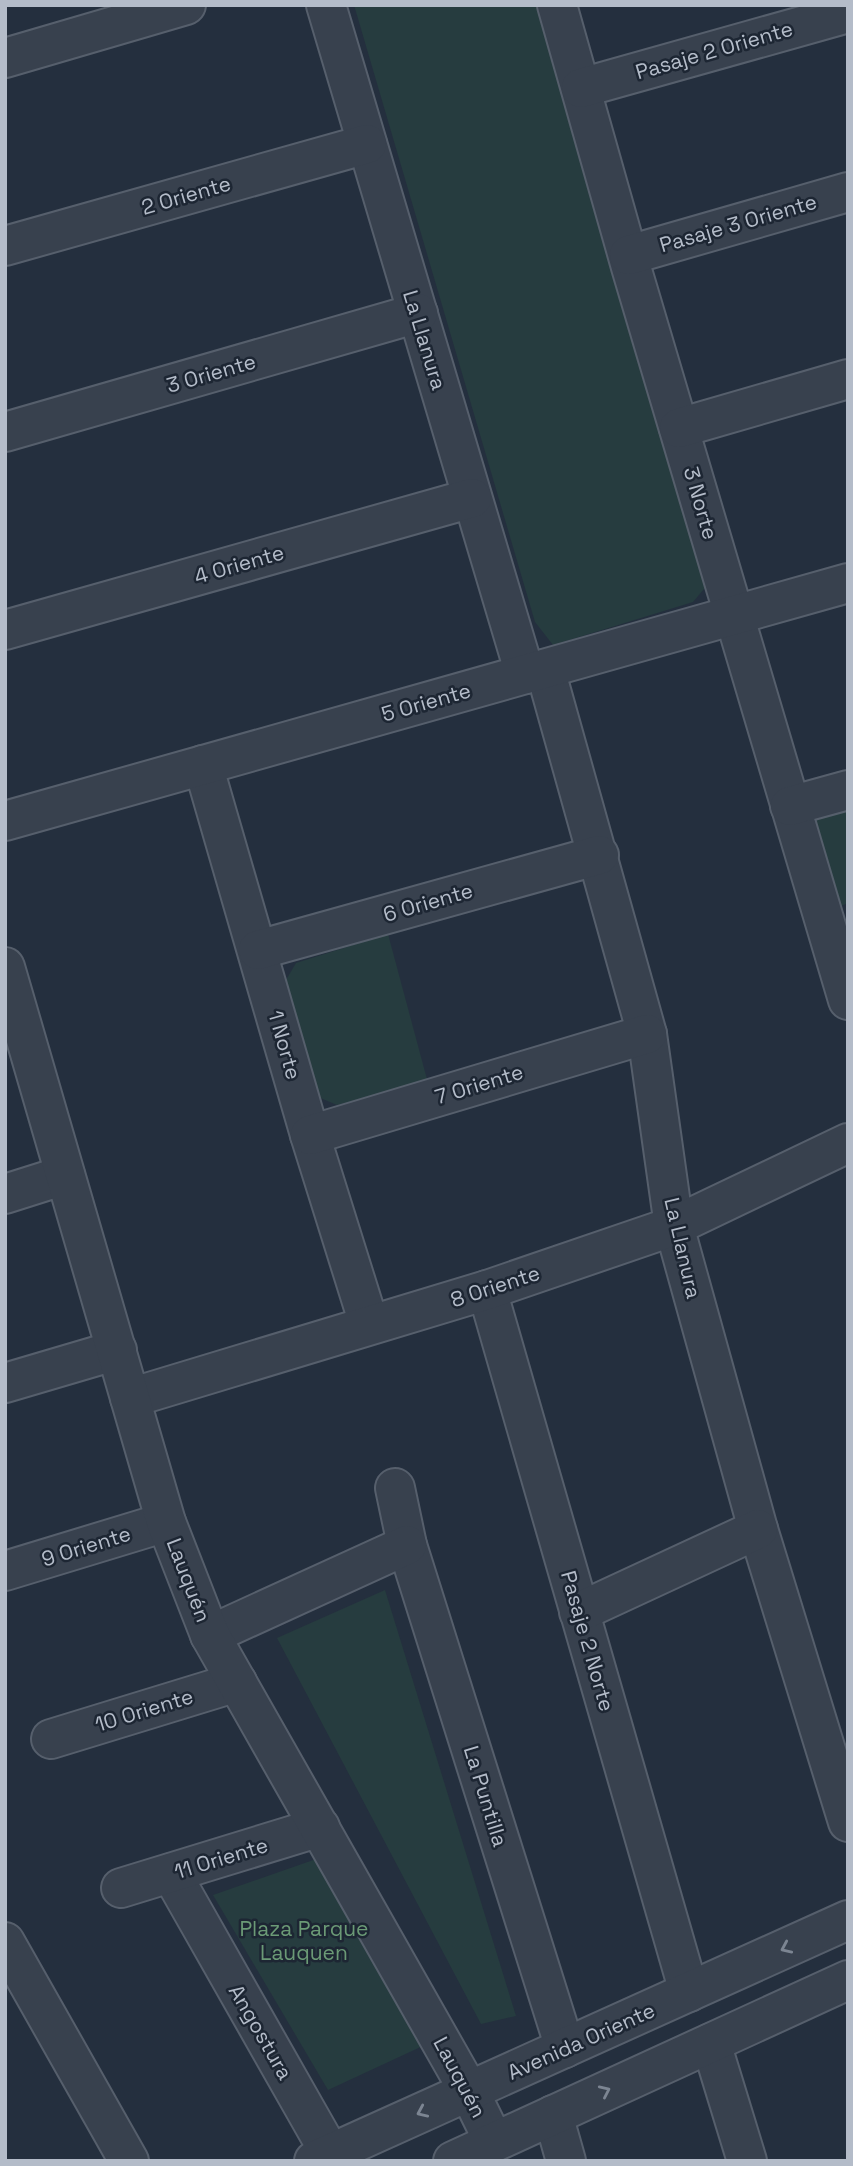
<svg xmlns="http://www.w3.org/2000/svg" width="853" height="2166" viewBox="0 0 853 2166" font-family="'Space Grotesk',sans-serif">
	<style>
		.green { fill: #263c3f }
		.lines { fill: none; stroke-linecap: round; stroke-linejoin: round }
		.minor-casing { stroke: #565f6c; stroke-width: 42 }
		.tertiary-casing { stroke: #565f6c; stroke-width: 42 }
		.minor { stroke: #38414e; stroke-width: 38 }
		.tertiary { stroke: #38414e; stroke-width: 38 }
		.oneway { stroke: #7c8592 }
		.labels { text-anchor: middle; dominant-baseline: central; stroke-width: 5; stroke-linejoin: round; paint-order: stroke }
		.street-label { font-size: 21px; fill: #b4bcc9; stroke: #1d2633 }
		.park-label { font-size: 21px; fill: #6b9a76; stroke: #1d2633 }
	</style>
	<rect width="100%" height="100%" fill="#242f3e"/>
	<g class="green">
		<polygon points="354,5 543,5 709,583 693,602 553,645 535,622"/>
		<polygon points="848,807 848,903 839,907 811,817"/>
		<polygon points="388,934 428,1083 337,1105 318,1097 286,980 296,963"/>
		<polygon points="385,1590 516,2016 481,2024 277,1638"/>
		<polygon points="322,1857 427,2044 328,2090 213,1895"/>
	</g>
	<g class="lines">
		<defs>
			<g id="minor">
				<polyline points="326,5 525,674"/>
				<polyline points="557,5 631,267 848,1000"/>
				<polyline points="5,58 186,5"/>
				<polyline points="581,88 848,13"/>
				<polyline points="5,246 367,144"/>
				<polyline points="629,255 848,192"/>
				<polyline points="679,428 848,379"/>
				<polyline points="5,432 418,313"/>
				<polyline points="5,630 472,498"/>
				<polyline points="545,669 647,1034 674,1226 758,1529 848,1822"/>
				<polyline points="203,765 310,1135 369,1324"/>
				<polyline points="790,806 848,790"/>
				<polyline points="5,821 848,583"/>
				<polyline points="258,950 599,855"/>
				<polyline points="310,1135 647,1034"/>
				<polyline points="5,1194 65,1175"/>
				<polyline points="487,1290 689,1992"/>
				<polyline points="5,1383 117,1350"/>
				<polyline points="130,1398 487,1290 674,1226 848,1143"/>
				<polyline points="395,1488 407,1545 565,2048"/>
				<polyline points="5,1571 166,1522"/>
				<polyline points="579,1612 758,1529"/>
				<polyline points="210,1635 407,1545"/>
				<polyline points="51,1739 237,1682"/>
				<polyline points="171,1873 330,2153"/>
				<polyline points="121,1888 320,1827"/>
				<polyline points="5,1942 129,2161"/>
				<polyline points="711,2043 747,2161"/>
				<polyline points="553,2115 566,2161"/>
			</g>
			<g id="tertiary">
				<polyline points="5,967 166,1522 210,1635 469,2091 494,2142"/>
				<polyline points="314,2161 848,1920"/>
				<polyline points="453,2161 848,1980"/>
			</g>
		</defs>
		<use href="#minor" class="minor-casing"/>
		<use href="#tertiary" class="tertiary-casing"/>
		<use href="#minor" class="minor"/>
		<use href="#tertiary" class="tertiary"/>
	</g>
	<defs><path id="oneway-chevron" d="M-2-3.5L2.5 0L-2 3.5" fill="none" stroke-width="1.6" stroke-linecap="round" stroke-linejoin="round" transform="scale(1.75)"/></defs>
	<g class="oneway">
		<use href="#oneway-chevron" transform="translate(786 1948) rotate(156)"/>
		<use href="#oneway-chevron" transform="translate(605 2091) rotate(-25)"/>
		<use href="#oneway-chevron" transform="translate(422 2112) rotate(156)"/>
	</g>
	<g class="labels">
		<g class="street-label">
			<text transform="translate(714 50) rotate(-16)">Pasaje 2 Oriente</text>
			<text transform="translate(186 195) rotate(-16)">2 Oriente</text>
			<text transform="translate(738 223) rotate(-16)">Pasaje 3 Oriente</text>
			<text transform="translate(425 340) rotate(73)">La Llanura</text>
			<text transform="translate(211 373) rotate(-16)">3 Oriente</text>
			<text transform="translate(701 503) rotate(74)">3 Norte</text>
			<text transform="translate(239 564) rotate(-16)">4 Oriente</text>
			<text transform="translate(426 702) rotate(-16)">5 Oriente</text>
			<text transform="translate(428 902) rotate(-16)">6 Oriente</text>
			<text transform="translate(285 1045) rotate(74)">1 Norte</text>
			<text transform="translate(479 1084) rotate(-17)">7 Oriente</text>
			<text transform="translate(683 1248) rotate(77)">La Llanura</text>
			<text transform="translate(495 1286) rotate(-18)">8 Oriente</text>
			<text transform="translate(86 1546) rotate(-17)">9 Oriente</text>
			<text transform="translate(189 1580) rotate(69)">Lauquén</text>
			<text transform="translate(588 1641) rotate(74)">Pasaje 2 Norte</text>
			<text transform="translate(144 1710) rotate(-17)">10 Oriente</text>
			<text transform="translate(486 1796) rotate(73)">La Puntilla</text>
			<text transform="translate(221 1858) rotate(-17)">11 Oriente</text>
			<text transform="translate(261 2032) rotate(60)">Angostura</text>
			<text transform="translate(581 2041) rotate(-24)">Avenida Oriente</text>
			<text transform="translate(460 2077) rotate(62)">Lauquén</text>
		</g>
		<g class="park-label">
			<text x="304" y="1928">Plaza Parque<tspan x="304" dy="24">Lauquen</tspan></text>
		</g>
	</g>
	<rect width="853" height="2166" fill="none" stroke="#b4bcc9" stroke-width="14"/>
</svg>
